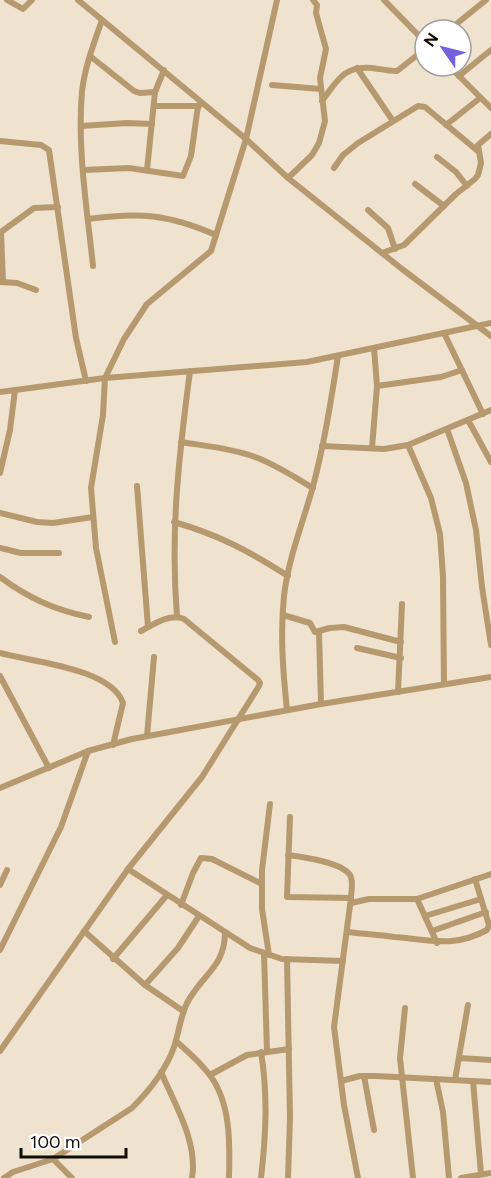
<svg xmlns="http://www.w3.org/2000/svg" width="491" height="1178" viewBox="0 0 491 1178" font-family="Figtree,sans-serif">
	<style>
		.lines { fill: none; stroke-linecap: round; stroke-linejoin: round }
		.minor { stroke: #b6996e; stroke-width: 6 }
	</style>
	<rect width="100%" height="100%" fill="#efe2ce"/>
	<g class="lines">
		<g class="minor">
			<polyline points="7,0 23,9 32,0"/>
			<polyline points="78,0 246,139 288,178 402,269 491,336"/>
			<polyline points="384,0 425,42"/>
			<polyline points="449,30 486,0"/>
			<polyline points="90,56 134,91 140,93 155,92"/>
			<polyline points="449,66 491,108"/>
			<polyline points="357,68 393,121"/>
			<polyline points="459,76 491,50"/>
			<polyline points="272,85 321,89"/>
			<path d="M322 101C337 81 344 65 372 68 380 69 388 71 397 71L425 49"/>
			<polyline points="154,106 199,106"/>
			<polyline points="446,125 480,98"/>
			<polyline points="81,126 127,123 152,124"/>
			<polyline points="0,141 41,145 49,150 76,338 86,381"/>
			<polyline points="437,157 456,172 467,186"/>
			<polyline points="334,168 343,155 358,143 418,106 425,107 479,152"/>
			<polyline points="84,170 129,168 183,176 191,156 198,106"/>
			<polyline points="147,170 155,92 164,70"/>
			<polyline points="288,178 312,155 319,143 325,121 320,78 326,49 316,13 317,5 313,0"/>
			<polyline points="415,184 444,206"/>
			<polyline points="368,210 388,228 395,249"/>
			<path d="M88 219C139 212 168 214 216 235"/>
			<polyline points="382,253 404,245 456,194 475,179 478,175 481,163 478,145 491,134"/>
			<path d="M93 266C87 209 77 148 82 91 85 66 94 43 102 20"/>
			<polyline points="1,282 17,283 36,290"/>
			<polyline points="3,282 1,232 34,208 58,207"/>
			<polyline points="444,333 483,414"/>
			<polyline points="377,386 441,377 462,370"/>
			<polyline points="0,392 105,378 307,362 491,323"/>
			<polyline points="468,420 491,462"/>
			<polyline points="447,429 466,483 476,530 482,587 491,645"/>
			<path d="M181 442C205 446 231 448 255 457 275 464 294 477 313 488"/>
			<polyline points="408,445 431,498 440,534 443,577 444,684"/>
			<polyline points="322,446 384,449 408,445 491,410"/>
			<polyline points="372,448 377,386 374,348"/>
			<polyline points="0,473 10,430 15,390"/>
			<polyline points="137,486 148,627"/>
			<polyline points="0,513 37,522 53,523 93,517"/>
			<path d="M174 522C219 535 249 551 288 576"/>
			<polyline points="0,548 21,553 59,553"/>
			<path d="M0 577C28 598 55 610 89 617"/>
			<polyline points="283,615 310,623 315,632 330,628 344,627 401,642"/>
			<path d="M177 616C170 532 179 455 190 371"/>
			<polyline points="319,632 321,704"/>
			<polyline points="115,642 96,548 91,488 103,415 105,378 124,339 147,304 211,251 246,139 277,0"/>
			<polyline points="357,648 401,658"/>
			<path d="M0 653C32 662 111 668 123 703L113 745"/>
			<polyline points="0,676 49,768"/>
			<polyline points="398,692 402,604"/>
			<path d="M287 710C283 672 280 635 284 596 288 560 302 525 312 490 324 446 331 401 338 356"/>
			<polyline points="147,736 154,657"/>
			<polyline points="0,788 88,751 132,739 321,704 491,677"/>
			<polyline points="290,817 287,897 351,898 334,1027 344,1105 358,1178"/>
			<path d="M288 855C303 857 341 862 350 875 354 881 351 892 351 898"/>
			<polyline points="128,869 250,948 282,959 343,961"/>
			<polyline points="0,885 7,870"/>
			<polyline points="417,899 437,943"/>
			<polyline points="351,903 369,899 417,899 491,874"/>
			<polyline points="181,905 193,873 201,858 212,859 262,884"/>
			<polyline points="425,916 481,899"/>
			<polyline points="84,931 145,985 183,1011"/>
			<polyline points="432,931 486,912"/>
			<path d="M348 932C363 934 379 935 395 937 430 940 454 948 487 930L489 925 475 879"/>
			<polyline points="0,950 61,827 88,751"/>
			<polyline points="264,953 267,1051"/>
			<polyline points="269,955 262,909 262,870 270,804"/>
			<polyline points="113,959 167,895"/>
			<polyline points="287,959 290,1118 288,1178"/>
			<polyline points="145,985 178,948 199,916"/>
			<polyline points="405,1008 400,1058 413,1178"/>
			<path d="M176 1041C187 1051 199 1061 209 1074 231 1102 230 1144 229 1178"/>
			<path d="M0 1051 128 869 202 777 259 686 260 683 258 680 184 619C170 613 154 624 141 631"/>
			<path d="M261 1052C268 1095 266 1135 261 1178"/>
			<polyline points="459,1058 491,1060"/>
			<path d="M161 1072C175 1105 198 1142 192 1178"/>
			<polyline points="210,1075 247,1055 289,1049"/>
			<polyline points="364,1076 374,1130"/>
			<polyline points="436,1079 443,1112 449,1178"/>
			<polyline points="455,1080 468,1005"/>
			<polyline points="341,1081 360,1076 376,1076 491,1082"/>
			<polyline points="473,1081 481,1174"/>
			<polyline points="53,1159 72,1178"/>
			<path d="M4 1178 13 1172 53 1159 132 1108C149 1091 166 1070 174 1047 179 1032 180 1018 187 1003 202 974 225 968 225 932"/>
			<polyline points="461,1178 491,1173"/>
		</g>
	</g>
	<g transform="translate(443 48) rotate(305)"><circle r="28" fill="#ffffff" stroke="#9f9e9b" stroke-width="1.5"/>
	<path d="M0-4.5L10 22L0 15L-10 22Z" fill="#7661dc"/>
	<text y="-9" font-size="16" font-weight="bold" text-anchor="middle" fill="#100c06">N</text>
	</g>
	<path d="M21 1148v9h105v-9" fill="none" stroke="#100c06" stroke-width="3"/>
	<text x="30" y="1148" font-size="18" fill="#100c06" stroke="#ffffff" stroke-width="4.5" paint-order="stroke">100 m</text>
</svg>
